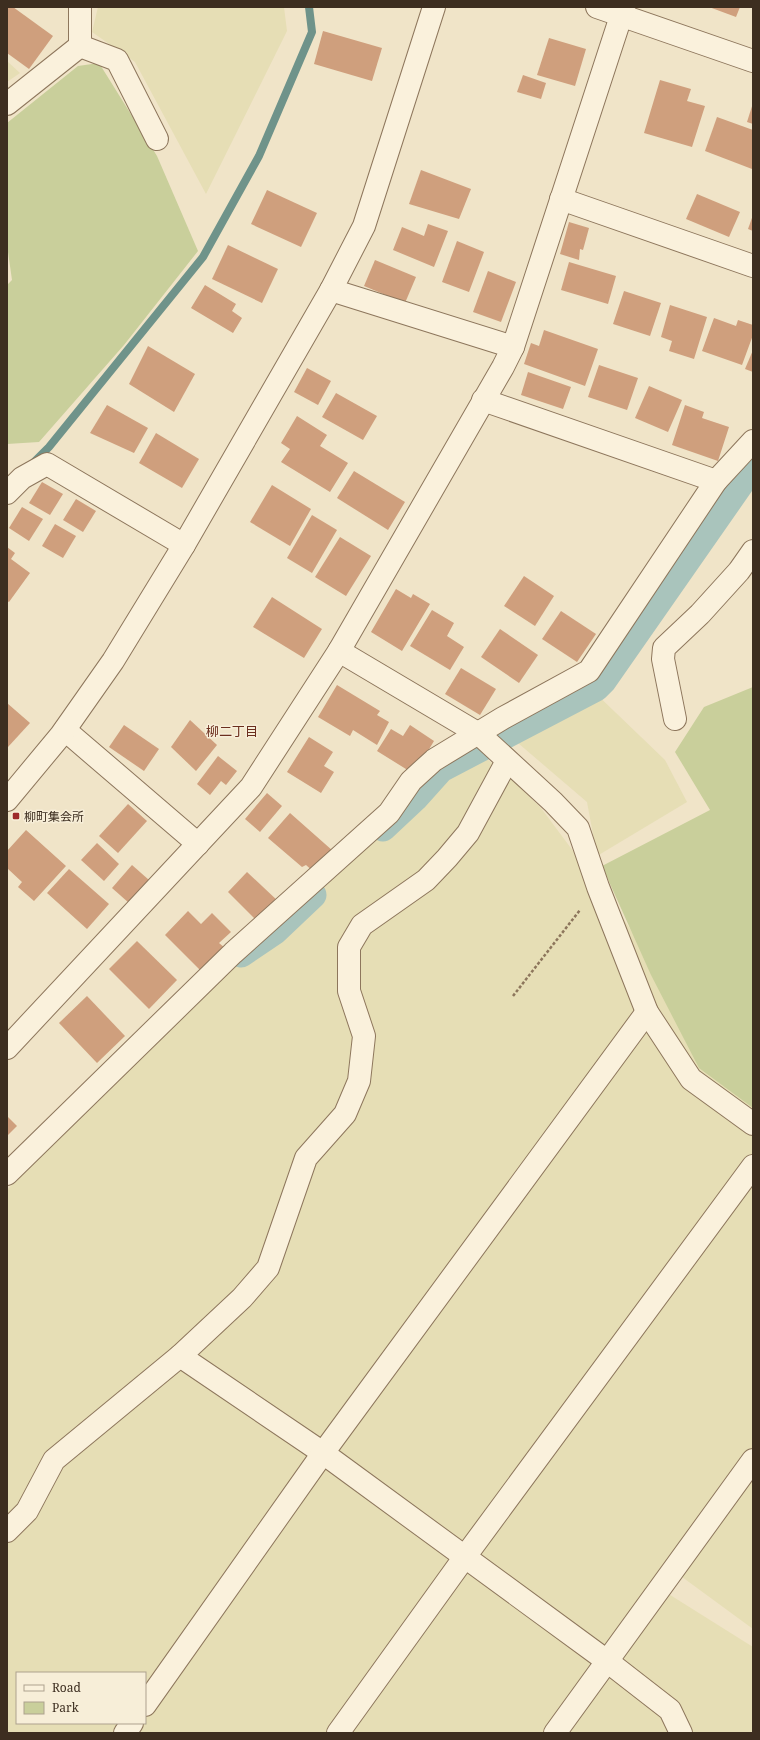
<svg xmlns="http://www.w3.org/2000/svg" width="760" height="1740" viewBox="0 0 760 1740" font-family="'Noto Serif','Noto Sans JP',serif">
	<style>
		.farmland { fill: #e6deb5; fill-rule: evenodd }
		.green { fill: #c9cf9b }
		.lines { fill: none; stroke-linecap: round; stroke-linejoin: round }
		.stream { stroke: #6f938a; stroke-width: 8 }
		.canal { stroke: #a9c4bc; stroke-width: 27 }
		.building { fill: #cf9f7d }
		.minor-casing { stroke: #8d765c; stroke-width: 24 }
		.path { stroke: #8d765c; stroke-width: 2.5; stroke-dasharray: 3 2; stroke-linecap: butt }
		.minor { stroke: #faf1dc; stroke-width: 22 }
		.poi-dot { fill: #9e2a2b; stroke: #f7eed8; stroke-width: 1.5 }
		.labels { text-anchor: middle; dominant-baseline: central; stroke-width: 3; stroke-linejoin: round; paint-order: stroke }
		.poi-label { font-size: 12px; fill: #3d2e20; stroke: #f7eed8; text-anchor: start }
		.neighbourhood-label { font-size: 13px; fill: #6b2e1e; stroke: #f7eed8 }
	</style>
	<rect width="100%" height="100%" fill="#f0e4c8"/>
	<g class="farmland">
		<polygon points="98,7 284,7 287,31 206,194 135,62 92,32"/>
		<polygon points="7,61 20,73 7,82"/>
		<polygon points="590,688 665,760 687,802 597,856 587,802 511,737"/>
		<path d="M475 749 512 780 541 808 623 918 737 1096 753 1107V1629L678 1574 667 1593 753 1647V1733H7V1190L287 905 433 775ZM17 1673H145V1723H17Z"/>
	</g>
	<g class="green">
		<polygon points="99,63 157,156 198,251 124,345 39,442 7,444 7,285 12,280 7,245 7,123 78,66"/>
		<polygon points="753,687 753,1108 699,1068 651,975 602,866 710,810 675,752 704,707"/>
	</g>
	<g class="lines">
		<polyline class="stream" points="34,462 49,447 203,257 259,156 312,32 309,7"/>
		<g class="canal">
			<polyline points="383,828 415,798 441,769 596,688 603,681 753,466"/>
			<polyline points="241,954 275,931 313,895"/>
		</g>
	</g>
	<g class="building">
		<polygon points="8,7 13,7 53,36 29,69 7,53 7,9"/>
		<polygon points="709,7 740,7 736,17"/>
		<polygon points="323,31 382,48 372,81 314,64"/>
		<polygon points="549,38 586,49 575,86 537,75"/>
		<polygon points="523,75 546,83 541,99 517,92"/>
		<polygon points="660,80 691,89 687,101 705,106 692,147 644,133"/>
		<polygon points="753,103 753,124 747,122"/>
		<polygon points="717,117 753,130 752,169 705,151"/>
		<polygon points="421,170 471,189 459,219 409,204"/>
		<polygon points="267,190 317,213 301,247 251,224"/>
		<polygon points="697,194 740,212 729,237 686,219"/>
		<polygon points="753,215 753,231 748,229"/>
		<polygon points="569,222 589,228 583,250 580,249 579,260 560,254"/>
		<polygon points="428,224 448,231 434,267 393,250 402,227 424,236"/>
		<polygon points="457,241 484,252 469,292 442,282"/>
		<polygon points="228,245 278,269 262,303 212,279"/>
		<polygon points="375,260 416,277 405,303 364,286"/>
		<polygon points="569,262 616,276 608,304 561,290"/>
		<polygon points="488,271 516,282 501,322 473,312"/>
		<polygon points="205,285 236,304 232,311 242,318 233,333 191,308"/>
		<polygon points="624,291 661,303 650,336 613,324"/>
		<polygon points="670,305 707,317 694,359 669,351 672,341 661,337"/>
		<polygon points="714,318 736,326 738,320 753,325 753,335 742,365 702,351"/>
		<polygon points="544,330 598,349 585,386 524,364 531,343 539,346"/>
		<polygon points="148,346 195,374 174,412 129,384"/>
		<polygon points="753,350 753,372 745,369"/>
		<polygon points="599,365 638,378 627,410 588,397"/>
		<polygon points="307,368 331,381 318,405 294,392"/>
		<polygon points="528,372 571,387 563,409 521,395"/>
		<polygon points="649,386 682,400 668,432 635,418"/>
		<polygon points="336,393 377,416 363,440 322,417"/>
		<polygon points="107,405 148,428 134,453 90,433"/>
		<polygon points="685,405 704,412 702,418 729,427 718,461 672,445"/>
		<polygon points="297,416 327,435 320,446 348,463 330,492 281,462 290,449 281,443"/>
		<polygon points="156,433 199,459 182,488 139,463"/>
		<polygon points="354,471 405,502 388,530 337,498"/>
		<polygon points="42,482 63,494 50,515 29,503"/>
		<polygon points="272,485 311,509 290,546 250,522"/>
		<polygon points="76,499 96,511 83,532 63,520"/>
		<polygon points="22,507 43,519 29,541 9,528"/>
		<polygon points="312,515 337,530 312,573 287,558"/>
		<polygon points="55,524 76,536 63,558 42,546"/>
		<polygon points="340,537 371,556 346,596 315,577"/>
		<polygon points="7,547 15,553 11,559 30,573 9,602 7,601"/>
		<polygon points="524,576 554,596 535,626 504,606"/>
		<polygon points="396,589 411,598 413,594 430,604 402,651 371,632"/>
		<polygon points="272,597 322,629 304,658 253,627"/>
		<polygon points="432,610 454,623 447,636 464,647 450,670 410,646"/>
		<polygon points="561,611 596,634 577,662 542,639"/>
		<polygon points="500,629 538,655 519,683 481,657"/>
		<polygon points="461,668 496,689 480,715 445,694"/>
		<polygon points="337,685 380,711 377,715 389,722 377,745 353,730 350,736 318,717"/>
		<polygon points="7,703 30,723 8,747 7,746"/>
		<polygon points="190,720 217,745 196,771 171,747"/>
		<polygon points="124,725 159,749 144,771 109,747"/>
		<polygon points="410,725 434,741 414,774 377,751 391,729 403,736"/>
		<polygon points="309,737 333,752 324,766 334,772 321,793 287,772"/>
		<polygon points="218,756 237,771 226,785 221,781 210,795 197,784"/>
		<polygon points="267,793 282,806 260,832 245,819"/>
		<polygon points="128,804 147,821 118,853 99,836"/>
		<polygon points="290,813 333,851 315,873 306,865 302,867 268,838"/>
		<polygon points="26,830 66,866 34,901 18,887 22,882 7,868 7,851"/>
		<polygon points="97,843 119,864 104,881 81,860"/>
		<polygon points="132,865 149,880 129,903 112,888"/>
		<polygon points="69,869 109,904 87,929 47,893"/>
		<polygon points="247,872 279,902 259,923 228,892"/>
		<polygon points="188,911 201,924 212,913 231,932 219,943 225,948 202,972 165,935"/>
		<polygon points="137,941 177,980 149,1009 109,969"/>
		<polygon points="87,996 125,1036 97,1063 59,1023"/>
		<polygon points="7,1116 17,1126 7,1136"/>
	</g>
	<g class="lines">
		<defs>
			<g id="minor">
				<polyline points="597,7 753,61"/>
				<polyline points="80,46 117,60 157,139"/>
				<polyline points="7,104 80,46 80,7"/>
				<polyline points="561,199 753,266"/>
				<polyline points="331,290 513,347"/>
				<polyline points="483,400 716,481"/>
				<polyline points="7,493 22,478 47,464 184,545"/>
				<polyline points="339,651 479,734 553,802 578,828 598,887 647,1012 691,1079 753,1124"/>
				<polyline points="675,719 663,659 664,648 700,614 739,571 753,551"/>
				<polyline points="65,730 198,844"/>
				<polyline points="7,800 61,735 113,661 184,545 331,290 364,226 434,7"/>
				<polyline points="7,1048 251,787 339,651 503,367 513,347 624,7"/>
				<polyline points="7,1174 233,953 389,813 411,781 434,760 503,718 589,671 716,481 753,441"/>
				<polyline points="180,1356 323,1453 607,1661 670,1710 681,1733"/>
				<polyline points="7,1531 27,1511 54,1460 180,1356 242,1298 268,1268 306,1158 345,1114 359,1081 364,1036 349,991 349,947 362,925 426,880 447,858 468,833 507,761"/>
				<polyline points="145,1705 323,1453 647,1012"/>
				<polyline points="125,1733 132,1723"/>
				<polyline points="338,1733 464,1558 753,1166"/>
				<polyline points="555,1733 753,1460"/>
			</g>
		</defs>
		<use href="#minor" class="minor-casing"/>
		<polyline class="path" points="513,996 580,910"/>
		<use href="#minor" class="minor"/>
	</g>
	<rect class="poi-dot" x="12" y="812" width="8" height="8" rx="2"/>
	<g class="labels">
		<g class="poi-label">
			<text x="24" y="816">柳町集会所</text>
		</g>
		<g class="neighbourhood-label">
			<text x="232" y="731">柳二丁目</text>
		</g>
	</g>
	<rect width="760" height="1740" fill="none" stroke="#3d2e20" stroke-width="16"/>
	<rect x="16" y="1672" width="130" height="52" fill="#f7eed8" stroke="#ada18e"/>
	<rect x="24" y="1685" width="20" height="6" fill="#faf1dc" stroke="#ada18e"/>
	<text x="52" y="1692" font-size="12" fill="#3d2e20">Road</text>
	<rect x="24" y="1702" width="20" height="12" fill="#c9cf9b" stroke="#ada18e"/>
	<text x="52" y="1712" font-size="12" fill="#3d2e20">Park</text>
</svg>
